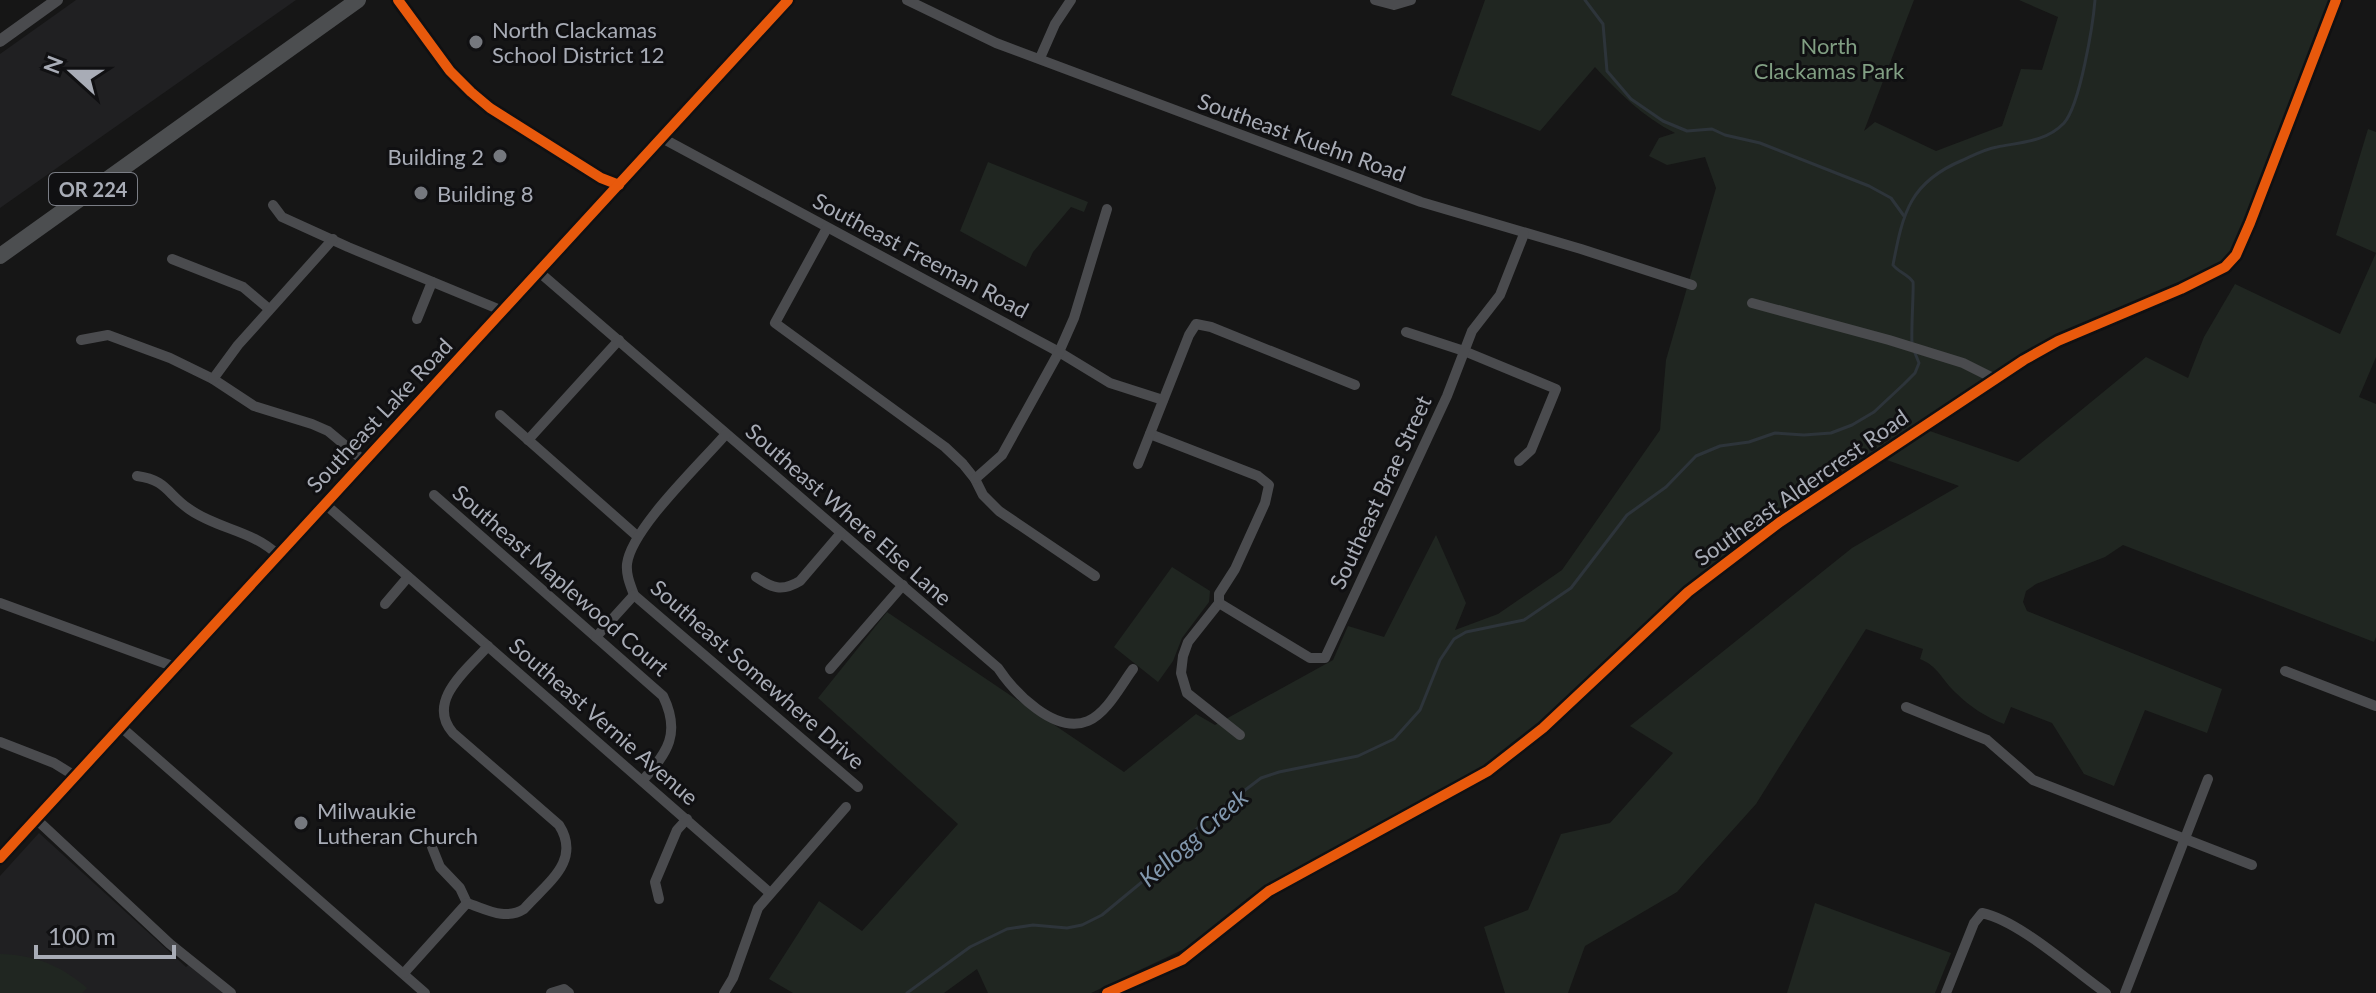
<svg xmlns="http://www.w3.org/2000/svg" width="2376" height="993" viewBox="0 0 2376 993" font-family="Lato,sans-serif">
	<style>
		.built { fill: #202022 }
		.green { fill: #202621 }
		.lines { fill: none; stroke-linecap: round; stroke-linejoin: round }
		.stream { stroke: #2d343a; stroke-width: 3 }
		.minor { stroke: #4a4b4e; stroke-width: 10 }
		.tertiary { stroke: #4a4b4e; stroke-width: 12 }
		.secondary { stroke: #49494c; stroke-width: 14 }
		.trunk { stroke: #4c4e50; stroke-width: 16 }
		.cycleway-casing { stroke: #101012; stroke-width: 15 }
		.cycleway { stroke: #e8590c; stroke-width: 10 }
		.poi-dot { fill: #75787e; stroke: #101012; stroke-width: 3 }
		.labels { text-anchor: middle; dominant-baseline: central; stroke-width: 6; stroke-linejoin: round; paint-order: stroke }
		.shield { fill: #101012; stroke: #7a7d85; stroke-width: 2 }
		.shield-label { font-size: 20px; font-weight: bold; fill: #a8acb6 }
		.poi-label { font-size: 22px; fill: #a8acb6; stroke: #101012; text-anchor: start }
		.park-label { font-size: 22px; fill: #819f83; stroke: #101012 }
		.street-label { font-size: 22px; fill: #a8acb6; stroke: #101012 }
		.water-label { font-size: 24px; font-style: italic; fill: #8298ae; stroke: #101012 }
	</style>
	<rect width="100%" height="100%" fill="#161616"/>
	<g class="built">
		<polygon points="76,0 296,0 0,208 0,54"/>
		<polygon points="39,833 186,967 192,962 228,993 0,993 0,876"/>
	</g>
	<g class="green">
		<path d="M1485 0H1914L1864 131 1875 122 1936 151 2002 126 2021 69 2042 70 2058 17 2019 0H2332L2234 251 2225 263 2054 337 1802 503 1505 754 1251 899 1199 942 1091 993H988L977 969 944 993H793L769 979 819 901 862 931 958 824 818 698 887 612 1124 772 1196 714 1215 725 1333 660 1348 626 1384 637 1436 535 1466 603 1455 630 1498 614 1562 570 1660 430 1666 360 1716 188 1705 157 1667 165 1649 156 1659 138 1675 133C1643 117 1619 93 1595 67L1540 131 1451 95Z"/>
		<path d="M2368 129 2376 132V357L2359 397 2376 404V637L2374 642 2123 545 2105 557 2036 584 2026 591 2023 602 2027 611 2222 689 2207 733 2145 710 2114 786 2084 774 2052 723 2011 707 2004 724C1986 717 1970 707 1956 693 1942 680 1938 666 1920 659L1923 649 1866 629 1756 804 1677 892 1585 946 1568 993H1505L1484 927 1528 910 1561 834 1610 823 1673 753 1630 726 1852 548 1959 486 1887 460 1927 430 2018 462 2146 357 2188 378 2204 337 2235 284 2340 334 2376 253 2336 235Z"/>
		<polygon points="988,162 1088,202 1084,212 1071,207 1033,252 1026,267 960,231"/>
		<polygon points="1172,567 1210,591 1209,602 1182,638 1173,661 1158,682 1114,647"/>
		<polygon points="1815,903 1951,953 1935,993 1787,993"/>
		<path d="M0 954C35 955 60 965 87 988L82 993H0Z"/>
	</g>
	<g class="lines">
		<g class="stream">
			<polyline points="1585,0 1603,24 1607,71 1631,99 1663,121 1687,131 1712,129 1725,135 1760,143 1869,186 1891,198 1904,216"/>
			<path d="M1912 342C1911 331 1914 285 1913 282 1908 274 1898 272 1893 265 1903 212 1910 182 1963 160 1974 155 1985 149 1997 147 2021 142 2046 142 2064 123 2080 105 2093 25 2095 0"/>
			<polyline points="907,993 970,947 1007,929 1033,925 1067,928 1082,925 1102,915 1171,858 1203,822 1261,778 1279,772 1358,756 1394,739 1420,710 1440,660 1454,639 1466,632 1524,620 1571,588 1627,515 1666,487 1696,456 1720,446 1749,442 1775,433 1804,435 1831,433 1852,425 1874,412 1904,384 1915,373 1919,363 1915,353"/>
		</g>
		<g class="minor">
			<polyline points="907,0 996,43 1421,202 1581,249 1692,285"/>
			<polyline points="1375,0 1394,5 1411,0"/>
			<polyline points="1040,58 1055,24 1071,0"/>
			<polyline points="662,138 1059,352 1110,383 1163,400"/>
			<polyline points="273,205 282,217 348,247 503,311"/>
			<polyline points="827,228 775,323 945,447 963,464 975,479 983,495 999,511 1095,576"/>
			<polyline points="172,259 243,287 269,309"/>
			<path d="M539 272 998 668C1014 692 1055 735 1088 721 1107 713 1121 685 1133 669"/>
			<polyline points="1752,303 1889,340 1963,363 1993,378"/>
			<polyline points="417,319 432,282"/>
			<polyline points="1406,332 1464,351 1556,389 1531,450 1519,461"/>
			<polyline points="81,340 108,335 170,358 213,379 254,406 312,424 328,431 364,461"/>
			<polyline points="213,379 238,345 333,239"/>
			<polyline points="500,415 637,536"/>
			<path d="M726 434C701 463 631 529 627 564 626 575 630 584 634 595L858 787"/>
			<polyline points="1150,434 1258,476 1269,485 1265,503 1235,569 1219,594 1219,603 1188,642 1183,656 1181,673 1187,693 1240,735"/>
			<polyline points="528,440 619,340"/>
			<polyline points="1138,464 1189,335 1196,324 1211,327 1355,385"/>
			<path d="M137 476C167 480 167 494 189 509 217 529 252 530 278 555"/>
			<polyline points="975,479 1002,455 1059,352 1074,318 1107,209"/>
			<path d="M434 495 663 696C681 733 668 752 643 780"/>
			<polyline points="325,504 770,893"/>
			<path d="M756 577C772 588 782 592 800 581L841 533"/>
			<polyline points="0,603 175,667"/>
			<polyline points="1219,603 1310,658 1325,658 1447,396 1472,331 1500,295 1524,234"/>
			<polyline points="385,604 408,577"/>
			<polyline points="596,637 634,595"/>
			<polyline points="830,669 903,585"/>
			<polyline points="2285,671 2376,706"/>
			<polyline points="1906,707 1987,740 2033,780 2252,865"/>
			<polyline points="121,727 425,993"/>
			<polyline points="0,742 54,763 75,776"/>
			<polyline points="36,819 170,944 231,993"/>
			<polyline points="432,847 440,867 460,888 467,903"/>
			<polyline points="659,899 655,882 677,830 687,819"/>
			<path d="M467 903C486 909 505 921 524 909 547 883 582 861 559 825L453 733C425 701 468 669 488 646"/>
			<polyline points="404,973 467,903"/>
			<polyline points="551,993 564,989 569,993"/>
			<polyline points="724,993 733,978 758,908 846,807"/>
			<path d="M1946 993 1974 923 1982 913C2020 921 2073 970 2106 993"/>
			<polyline points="2125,993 2208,779"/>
		</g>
		<g class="tertiary">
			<polyline points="398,0 450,71 471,92 490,108 601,178 619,185"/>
			<polyline points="0,41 57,0"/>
			<polyline points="1107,993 1182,960 1269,891 1488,771 1543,728 1688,592 1780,522 2024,360 2058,341 2181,289 2225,267 2236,255 2250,223 2336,0"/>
		</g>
		<polyline class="secondary" points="0,858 788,0"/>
		<polyline class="trunk" points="0,256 358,0"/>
		<defs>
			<g id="cycleway">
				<polyline points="398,0 450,71 471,92 490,108 601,178 619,185"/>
				<polyline points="0,858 788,0"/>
				<polyline points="1107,993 1182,960 1269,891 1488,771 1543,728 1688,592 1780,522 2024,360 2058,341 2181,289 2225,267 2236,255 2250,223 2336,0"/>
			</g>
		</defs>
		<use href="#cycleway" class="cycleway-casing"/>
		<use href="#cycleway" class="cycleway"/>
	</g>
	<g class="poi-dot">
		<circle cx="476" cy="42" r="8"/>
		<circle cx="500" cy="156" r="8"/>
		<circle cx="421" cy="193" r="8"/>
		<circle cx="301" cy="823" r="8"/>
	</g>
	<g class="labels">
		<rect class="shield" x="49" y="173" width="88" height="32" rx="6"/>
		<g class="shield-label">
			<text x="93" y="189">OR 224</text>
		</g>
		<g class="poi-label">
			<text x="492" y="29">North Clackamas<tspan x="492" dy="25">School District 12</tspan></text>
			<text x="484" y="156" text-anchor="end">Building 2</text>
			<text x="437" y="193">Building 8</text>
			<text x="317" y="810">Milwaukie<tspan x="317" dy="25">Lutheran Church</tspan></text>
		</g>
		<g class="park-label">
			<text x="1829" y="45">North<tspan x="1829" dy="25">Clackamas Park</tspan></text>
		</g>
		<g class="street-label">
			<text transform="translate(1302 137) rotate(20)">Southeast Kuehn Road</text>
			<text transform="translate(921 255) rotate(28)">Southeast Freeman Road</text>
			<text transform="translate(379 415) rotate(-47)">Southeast Lake Road</text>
			<text transform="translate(1801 487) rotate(-35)">Southeast Aldercrest Road</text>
			<text transform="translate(1380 492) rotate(-65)">Southeast Brae Street</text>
			<text transform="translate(849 514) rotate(41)">Southeast Where Else Lane</text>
			<text transform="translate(561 580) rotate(41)">Southeast Maplewood Court</text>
			<text transform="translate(758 674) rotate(41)">Southeast Somewhere Drive</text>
			<text transform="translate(604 721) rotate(41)">Southeast Vernie Avenue</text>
		</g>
		<g class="water-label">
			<text transform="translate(1193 837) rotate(-41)">Kellogg Creek</text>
		</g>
	</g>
	<g transform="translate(72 72) rotate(291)" stroke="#101012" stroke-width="6" paint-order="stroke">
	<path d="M0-6L14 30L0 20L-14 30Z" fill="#a8acb6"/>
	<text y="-12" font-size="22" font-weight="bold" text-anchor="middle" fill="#a8acb6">N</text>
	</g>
	<path d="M36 945v12h138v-12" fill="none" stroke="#a8acb6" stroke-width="4"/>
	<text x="48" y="945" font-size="24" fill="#a8acb6" stroke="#101012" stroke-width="6" paint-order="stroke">100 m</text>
</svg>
